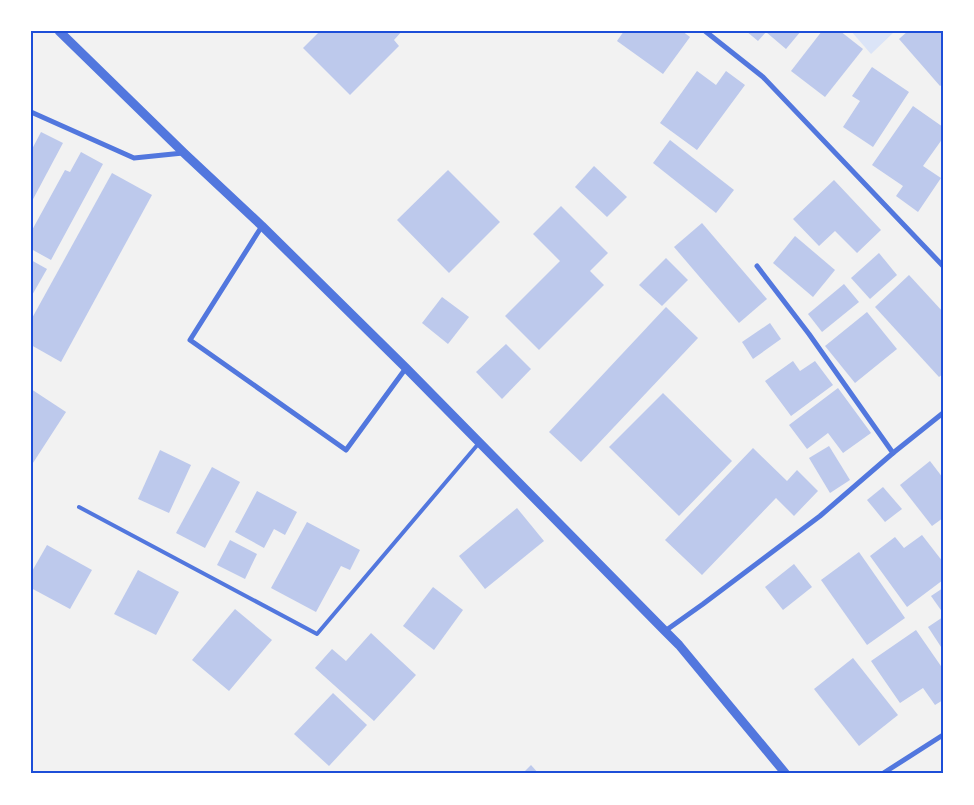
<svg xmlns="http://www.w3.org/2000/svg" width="974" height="805" viewBox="0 0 974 805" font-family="Karla,sans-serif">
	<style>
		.green { fill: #dbe4f7 }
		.building { fill: #bdc9ec }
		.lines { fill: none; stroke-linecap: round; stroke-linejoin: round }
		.service { stroke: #5277de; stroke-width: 4 }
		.minor { stroke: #5277de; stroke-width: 5 }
		.tertiary { stroke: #5277de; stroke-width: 9 }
		.neatline { fill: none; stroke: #1d4ed8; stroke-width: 2 }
	</style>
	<rect width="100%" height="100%" fill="#f2f2f2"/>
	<polygon class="green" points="851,31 895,31 871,54"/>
	<g class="building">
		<polygon points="320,31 402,31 394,40 399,46 350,95 303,48"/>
		<polygon points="624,31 682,31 690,37 663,74 617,41"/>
		<polygon points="746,31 801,31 786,49 766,32 758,41"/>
		<polygon points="822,31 840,31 863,49 825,97 791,71"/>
		<polygon points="908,31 943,31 943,84 940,86 899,39"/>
		<polygon points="872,67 909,92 873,147 843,127 860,101 852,96"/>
		<polygon points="697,71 716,85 726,71 745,85 697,150 660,123"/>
		<polygon points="913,106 943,127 943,138 923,166 941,178 918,212 896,196 903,186 872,165"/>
		<polygon points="41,132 63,143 31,203 31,151"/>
		<polygon points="670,140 734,190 716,213 653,163"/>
		<polygon points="81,152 103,164 51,260 31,249 31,232 65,170 70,172"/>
		<polygon points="594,166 627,197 607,217 575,187"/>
		<polygon points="448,170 500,222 449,273 397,220"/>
		<polygon points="112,173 152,195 61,362 31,345 31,320"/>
		<polygon points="834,180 881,230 857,253 835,231 819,246 793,219"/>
		<polygon points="561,206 608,253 590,271 604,285 539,350 505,316 560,261 533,234"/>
		<polygon points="702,223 767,299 739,323 674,247"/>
		<polygon points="795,236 835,270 813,297 773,263"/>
		<polygon points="879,253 897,275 870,299 851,278"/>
		<polygon points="666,258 688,280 662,306 639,285"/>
		<polygon points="31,260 47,269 31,297"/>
		<polygon points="909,275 943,312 943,374 939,377 875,307"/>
		<polygon points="844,284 859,302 822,332 808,314"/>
		<polygon points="442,297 469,317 448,344 422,323"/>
		<polygon points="666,307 698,338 581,462 549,432"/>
		<polygon points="867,312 897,349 855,383 825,346"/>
		<polygon points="770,323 781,339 753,359 742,342"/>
		<polygon points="506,344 531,369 502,399 476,372"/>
		<polygon points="793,361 800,371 815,361 833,385 791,416 765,381"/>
		<polygon points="838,388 871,433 843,453 828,433 807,449 789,425"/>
		<polygon points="31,389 66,412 31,466"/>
		<polygon points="663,393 732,461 679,516 609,447"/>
		<polygon points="829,446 850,480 830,493 809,458"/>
		<polygon points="753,448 787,481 797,470 818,491 794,516 776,498 702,575 665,540"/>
		<polygon points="160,450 191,465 169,513 138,499"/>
		<polygon points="930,461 943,478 943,518 932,526 900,485"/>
		<polygon points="212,467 240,482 205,548 176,533"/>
		<polygon points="883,487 902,509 885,522 867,500"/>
		<polygon points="257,491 297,512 285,535 274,529 264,548 235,532"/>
		<polygon points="517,508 544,541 485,589 459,556"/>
		<polygon points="307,522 360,550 350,570 341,566 316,612 271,588"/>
		<polygon points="922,535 943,562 943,580 907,607 870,556 895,537 904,548"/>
		<polygon points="230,540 257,554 245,579 217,565"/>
		<polygon points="47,545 92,570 70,609 31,588 31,573"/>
		<polygon points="859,552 905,618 867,645 821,580"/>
		<polygon points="794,564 812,587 783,610 765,587"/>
		<polygon points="138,570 179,592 156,635 114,614"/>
		<polygon points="433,587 463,610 434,650 403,626"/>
		<polygon points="943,588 943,613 931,596"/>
		<polygon points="235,609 272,640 229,691 192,660"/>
		<polygon points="943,617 943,650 928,627"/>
		<polygon points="916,630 943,669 943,700 935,705 923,688 900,703 871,661"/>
		<polygon points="371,633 416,675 374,721 315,668 332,649 346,661"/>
		<polygon points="853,658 898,715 859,746 814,689"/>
		<polygon points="333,693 367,725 329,766 294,734"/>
		<polygon points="531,765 539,774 522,774"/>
	</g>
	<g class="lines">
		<polyline class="service" points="79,507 317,634 479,443"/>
		<g class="minor">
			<polyline points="705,31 763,77 943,266"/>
			<polyline points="31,112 134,158 183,153"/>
			<polyline points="262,226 190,340 346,450 406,368"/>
			<polyline points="757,266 809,334 893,453"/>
			<polyline points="665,631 703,604 820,516 893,453 943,413"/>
			<polyline points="882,774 943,735"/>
		</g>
		<polyline class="tertiary" points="59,31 184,153 262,226 406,368 665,631 679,645 786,774"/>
	</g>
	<rect width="974" height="805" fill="none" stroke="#ffffff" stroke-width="65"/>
	<rect x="32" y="32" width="910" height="740" class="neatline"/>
</svg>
